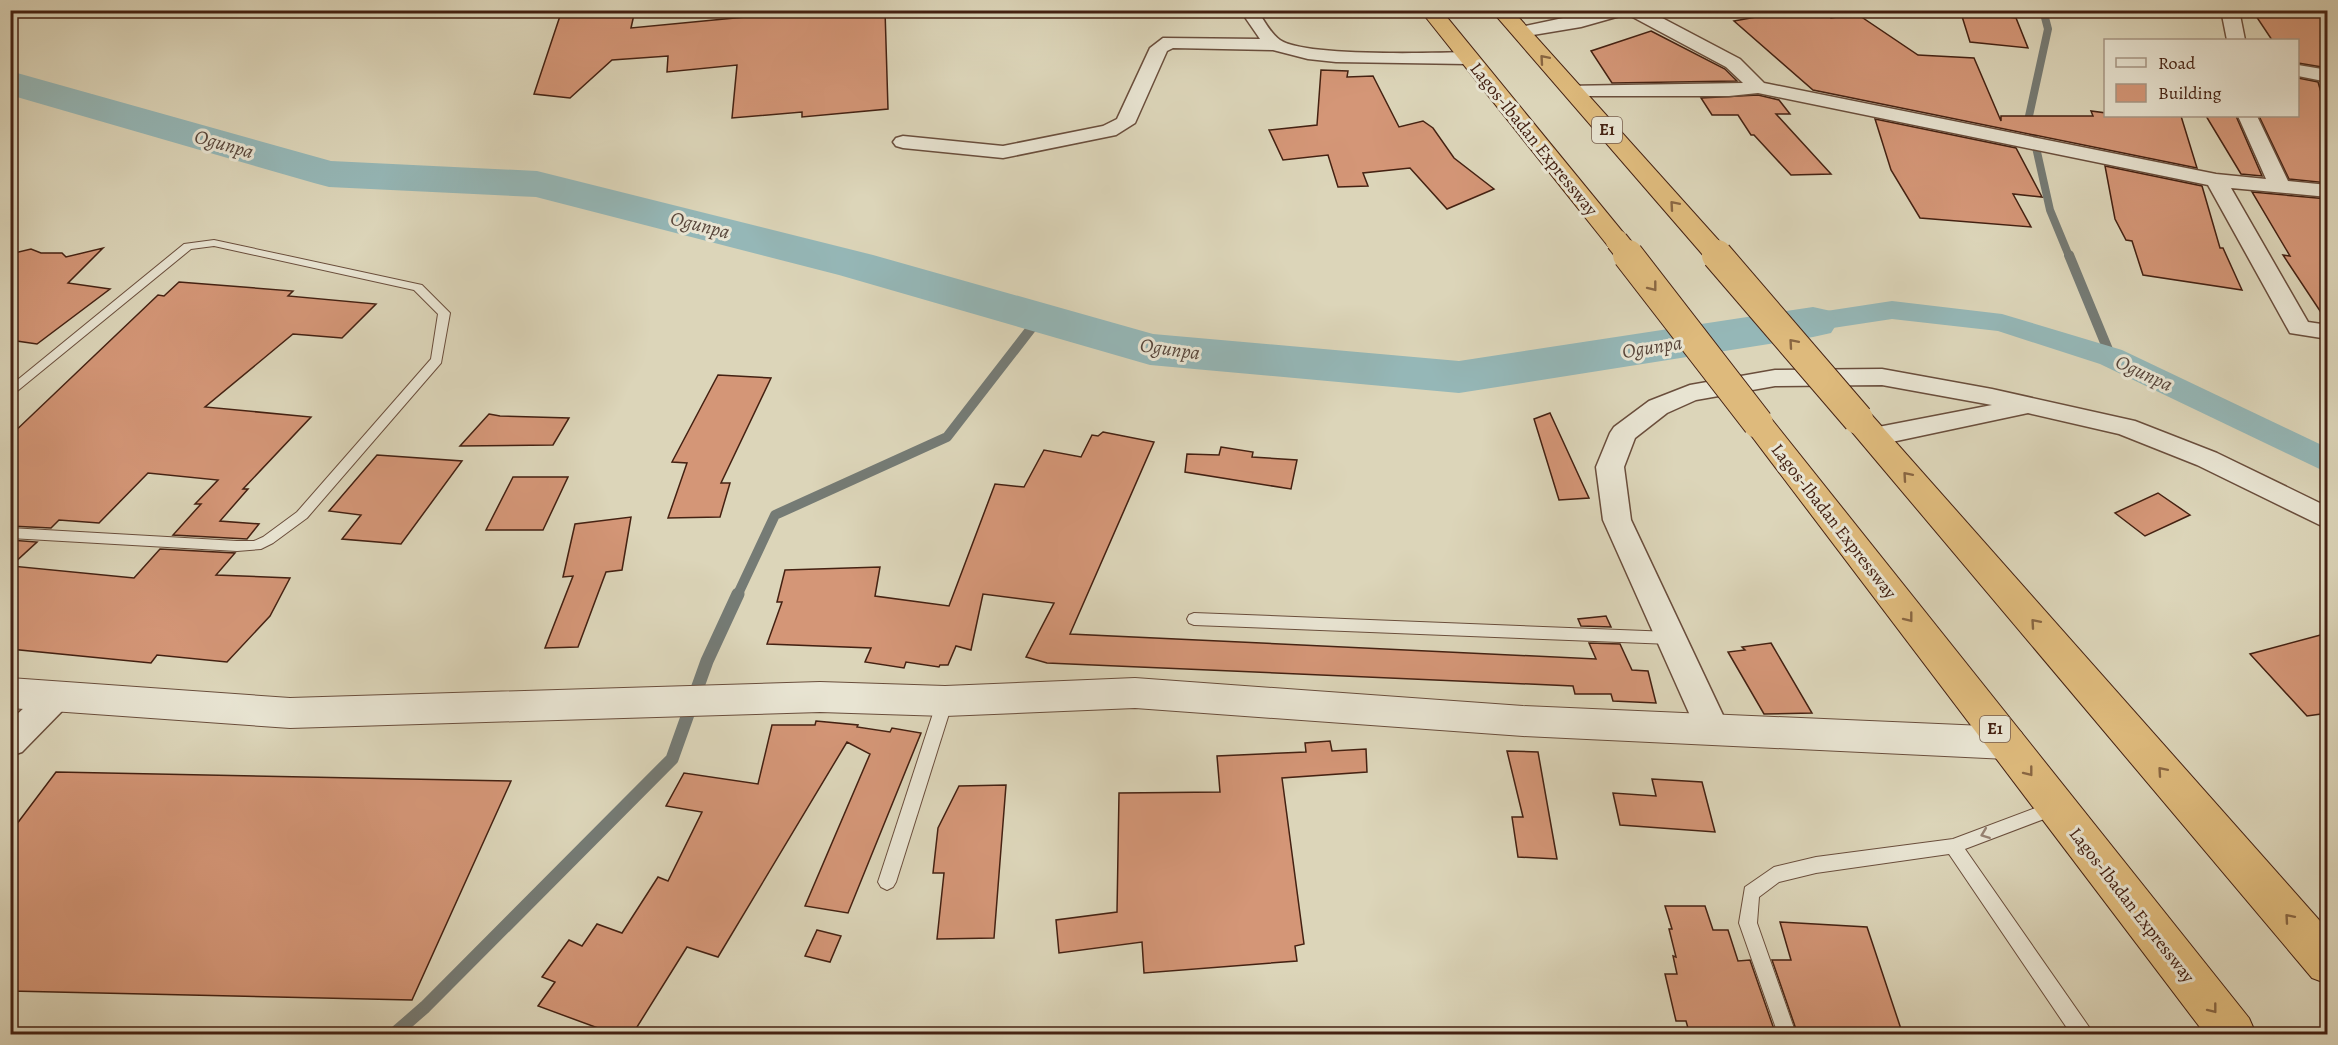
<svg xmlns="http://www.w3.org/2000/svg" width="2338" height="1045" viewBox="0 0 2338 1045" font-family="Alegreya,serif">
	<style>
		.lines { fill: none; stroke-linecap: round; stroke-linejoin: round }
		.stream-far2 { stroke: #757b75; stroke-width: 8 }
		.stream-far1 { stroke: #757b75; stroke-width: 10 }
		.stream { stroke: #757b75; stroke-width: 13 }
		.canal { fill: #95b7b7; fill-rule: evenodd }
		.river { fill: #95b7b7; fill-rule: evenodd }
		.building { fill: #d49677; stroke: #442112; stroke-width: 1.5 }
		.service-casing { stroke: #6a4e3c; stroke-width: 2 }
		.minor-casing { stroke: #6a4e3c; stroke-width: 3 }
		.tertiary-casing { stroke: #6a4e3c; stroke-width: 2 }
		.motorway-casing { stroke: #442112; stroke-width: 2 }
		.service { fill: #e8e4d2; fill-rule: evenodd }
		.minor { fill: #e8e4d2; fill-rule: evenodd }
		.tertiary { fill: #e8e4d2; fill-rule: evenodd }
		.motorway { fill: #deba7c; fill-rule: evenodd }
		.motorway-bridge-far1-casing { stroke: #442112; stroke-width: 24; stroke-linecap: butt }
		.motorway-bridge-casing { stroke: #442112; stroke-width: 32; stroke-linecap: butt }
		.motorway-bridge-far1 { stroke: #deba7c; stroke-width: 22 }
		.motorway-bridge { stroke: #deba7c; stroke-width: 30 }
		.oneway { stroke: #896642 }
		.oneway2 { stroke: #968272 }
		.labels { text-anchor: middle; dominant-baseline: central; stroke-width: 6; stroke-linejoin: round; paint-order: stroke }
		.shield { fill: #e8e4d2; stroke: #755c4c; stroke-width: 1.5 }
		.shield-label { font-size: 16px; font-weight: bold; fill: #442112 }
		.street-label { font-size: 18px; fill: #442112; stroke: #e8e4d2 }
		.water-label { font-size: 20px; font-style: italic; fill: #58463b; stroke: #e8e4d2 }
	</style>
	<rect width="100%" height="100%" fill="#dcd5b9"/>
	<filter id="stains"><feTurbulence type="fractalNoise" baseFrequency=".00333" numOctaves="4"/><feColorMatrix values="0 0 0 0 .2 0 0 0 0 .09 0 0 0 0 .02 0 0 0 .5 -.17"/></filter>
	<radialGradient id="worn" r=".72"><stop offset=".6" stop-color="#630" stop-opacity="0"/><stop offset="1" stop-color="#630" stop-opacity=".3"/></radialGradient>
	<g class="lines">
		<polyline class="stream-far2" points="2043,10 2048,29 2029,116 2050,210 2069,256"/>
		<g class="stream-far1">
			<polyline points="2069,255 2111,357"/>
			<polyline points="737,596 775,515 947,437 1040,317"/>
		</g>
		<polyline class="stream" points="394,1034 425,1007 672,759 707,661 738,594"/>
		<polygon class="canal" points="1892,301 2002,314 2122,350 2328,448 2328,473 2100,364 1998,331 1892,319 1813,331 1803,328 1798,322 1803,316 1813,313"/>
		<polygon class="river" points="10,71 331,161 537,171 873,255 1153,334 1459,361 1813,307 1831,311 1838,322 1831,333 1813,337 1459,393 1150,365 839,275 536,197 329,187 314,183 10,95"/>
	</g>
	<g class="building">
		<polygon points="562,10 635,10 631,28 745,17 746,10 885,10 888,109 802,117 802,112 732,118 737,65 667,72 668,56 612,60 570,98 534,94"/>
		<polygon points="1796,10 1819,10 1831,18 1857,14 1918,55 1974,58 2001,121 2001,116 2093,116 2091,111 2106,113 2106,116 2181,116 2197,168 1813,90 1734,21"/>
		<polygon points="1960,10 2016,18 2028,48 1970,42"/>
		<polygon points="2252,10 2328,10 2328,68 2298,63 2298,40 2272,40"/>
		<polygon points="1651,31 1725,69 1737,81 1612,83 1591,51"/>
		<polygon points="1321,70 1348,71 1347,77 1373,76 1399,127 1423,121 1433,128 1454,158 1494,189 1447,209 1410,168 1363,173 1368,186 1338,187 1328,155 1283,160 1269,130 1317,125"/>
		<polygon points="2298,78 2318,82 2328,116 2328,183 2289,179 2259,116 2298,116"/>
		<polygon points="1758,95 1779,100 1790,114 1776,114 1831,174 1791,175 1754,135 1751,135 1738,115 1712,115 1701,98"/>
		<polygon points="2206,116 2236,116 2262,176 2241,174"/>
		<polygon points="1875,119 2016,148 2042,197 2013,194 2031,227 1920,218 1891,170"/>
		<polygon points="2105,166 2202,186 2220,248 2223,248 2242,290 2143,275 2132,241 2126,240 2115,219"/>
		<polygon points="2252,192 2328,199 2328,323 2283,255 2290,256"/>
		<polygon points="103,248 68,283 110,289 37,344 10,340 10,254 31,249 41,253 62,253 66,257"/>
		<polygon points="179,282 293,291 288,296 376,304 342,338 293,334 205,407 311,417 243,489 248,489 220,521 259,524 247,539 173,535 201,504 195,504 218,480 148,473 99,523 59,520 51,528 10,526 10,436 158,295 164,296"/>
		<polygon points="718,375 771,378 721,483 730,483 720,517 668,518 687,463 672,462"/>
		<polygon points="1550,413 1589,498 1559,500 1534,419"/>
		<polygon points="489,414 500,416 569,418 553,445 460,446"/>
		<polygon points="1103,432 1154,442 1070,634 1596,659 1589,643 1620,644 1632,670 1648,671 1656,703 1613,701 1611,694 1575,694 1573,686 1047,663 1026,657 1054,603 983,594 971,650 956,646 948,665 940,665 939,667 906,662 904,668 865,662 871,648 767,644 782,602 777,602 785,570 880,567 875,596 949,606 995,484 1024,487 1044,450 1081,457 1092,435 1098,436"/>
		<polygon points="1221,447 1253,452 1252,457 1297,460 1291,489 1185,472 1187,454 1219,455"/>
		<polygon points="377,455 462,461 401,544 342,539 361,515 329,511"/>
		<polygon points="513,477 568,477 543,530 486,530"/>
		<polygon points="2158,493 2190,515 2145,536 2115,513"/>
		<polygon points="631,517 622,570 606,572 578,647 545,648 573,576 563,577 575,524"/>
		<polygon points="10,540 37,542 11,566 134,578 160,549 235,553 216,575 290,578 270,616 227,662 157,655 151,663 10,649"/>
		<polygon points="1606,616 1611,627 1581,626 1578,619"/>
		<polygon points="2328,633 2328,713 2307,716 2250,654"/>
		<polygon points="1771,643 1812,713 1764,714 1728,652 1745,650 1742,647"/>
		<polygon points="816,721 858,725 857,727 890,732 892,728 921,733 848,913 805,906 870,754 847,742 718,957 687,947 632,1035 617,1035 538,1006 555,982 542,977 569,940 582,946 597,924 622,933 658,877 668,881 702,812 666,806 684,773 758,784 772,725 815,725"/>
		<polygon points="1330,741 1332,751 1366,749 1367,772 1282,778 1304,944 1295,946 1297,961 1144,973 1142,942 1059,953 1056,920 1117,912 1119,793 1220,792 1217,756 1306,752 1305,743"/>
		<polygon points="1507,751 1538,752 1557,859 1518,857 1512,817 1523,817"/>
		<polygon points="56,772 511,781 412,1000 10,991 10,833"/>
		<polygon points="1652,779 1702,782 1715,832 1620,825 1613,793 1656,796"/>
		<polygon points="1006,785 994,938 937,939 944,873 933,873 938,828 959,786"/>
		<polygon points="1665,906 1705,906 1713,930 1728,930 1738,961 1750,960 1776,1035 1690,1035 1686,1021 1676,1021 1665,974 1677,974 1673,956 1676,957 1669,929 1672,929"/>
		<polygon points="1780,922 1867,927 1903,1035 1798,1035 1772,960 1791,960"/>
		<polygon points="817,930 841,936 830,962 805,956"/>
	</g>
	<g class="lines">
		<defs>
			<g id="service">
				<polygon points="214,240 422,285 450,313 441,363 307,518 273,543 261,549 237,551 10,538 10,528 237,541 254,541 263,537 297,512 431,359 438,314 414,290 214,246 191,249 10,397 10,386 184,244"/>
				<polygon points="1194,613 1671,632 1676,634 1678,638 1676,642 1671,644 1194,625 1189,623 1187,619 1189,615"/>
				<polygon points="945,695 950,697 953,701 896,882 893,887 887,890 881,887 878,882 937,701 940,697"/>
				<polygon points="2054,801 2060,803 2062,808 2060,813 1965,849 2089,1027 2091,1034 2071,1034 1949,854 1816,873 1779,882 1759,897 1757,923 1796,1034 1778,1034 1739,923 1745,887 1774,867 1816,857 1953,839"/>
			</g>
			<g id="minor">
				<path d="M1240 10H1257C1264 20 1270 33 1280 40 1305 57 1433 53 1468 52L1477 58 1468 64 1336 62 1308 59 1273 50 1173 48 1167 51 1135 123 1116 135 1003 158 903 148 896 146 893 142 896 138 903 136 1003 146 1103 126 1117 119 1150 48 1163 38 1260 39Z"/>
				<polygon points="1601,10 1647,10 1740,59 1764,83 2216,174 2266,179 2238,116 2257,116 2288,181 2328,185 2328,197 2231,188 2308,322 2328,325 2328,339 2290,333 2208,185 1758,93 1729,96 1572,96 1565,94 1562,90 1565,86 1743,83 1726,67 1627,14 1581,27 1521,37 1512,32 1521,27"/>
				<polygon points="2221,10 2239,10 2245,40 2227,40"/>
				<polygon points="2298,65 2328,70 2328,82 2298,76"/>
				<polygon points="1882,369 1992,389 2135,421 2217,453 2328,507 2328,529 2197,465 2119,434 2028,413 1873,446 1864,443 1860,437 1864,431 1873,428 1992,405 1882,385 1775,386 1696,400 1667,413 1635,438 1624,467 1631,520 1730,730 1725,740 1713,744 1701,740 1603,520 1596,467 1610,433 1614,427 1649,401 1690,385 1775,370"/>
				<polygon points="56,684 67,688 72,697 67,706 22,752 10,756 10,721 45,688"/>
			</g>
			<polygon id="tertiary" points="10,678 290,698 820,682 945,686 1135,678 1523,706 2007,727 2021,732 2026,743 2021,754 2007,759 1523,736 1135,708 945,716 820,712 290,728 10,708"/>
			<g id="motorway">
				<polygon points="1420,10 1441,10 1626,236 1630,241 1626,246 1617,249 1608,246"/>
				<polygon points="1491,10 1512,10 1721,243 1725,249 1721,255 1712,257 1703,255"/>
				<polygon points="1858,409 1869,412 2328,930 2328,984 2312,978 1847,426 1843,419 1847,412"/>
				<polygon points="1758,413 1769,416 2249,1018 2256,1034 2205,1034 1747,430 1743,423 1747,416"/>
			</g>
		</defs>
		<use href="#service" class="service-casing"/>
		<use href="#minor" class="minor-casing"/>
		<use href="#tertiary" class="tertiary-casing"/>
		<use href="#motorway" class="motorway-casing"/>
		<use href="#service" class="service"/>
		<use href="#minor" class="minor"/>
		<use href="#tertiary" class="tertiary"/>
		<use href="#motorway" class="motorway"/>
		<defs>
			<g id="motorway-bridge-far1">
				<polyline points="1617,241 1629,256"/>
				<polyline points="1712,249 1718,256"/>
			</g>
			<g id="motorway-bridge">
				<polyline points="1628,255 1758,423"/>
				<polyline points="1717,255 1858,419"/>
			</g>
		</defs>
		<use href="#motorway-bridge-far1" class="motorway-bridge-far1-casing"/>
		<use href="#motorway-bridge" class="motorway-bridge-casing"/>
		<use href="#motorway-bridge-far1" class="motorway-bridge-far1"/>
		<use href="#motorway-bridge" class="motorway-bridge"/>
	</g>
	<defs><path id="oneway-chevron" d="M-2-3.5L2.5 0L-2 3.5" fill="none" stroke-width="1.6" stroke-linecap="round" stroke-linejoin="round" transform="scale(1.5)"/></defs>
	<g class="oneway">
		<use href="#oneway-chevron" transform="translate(1544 59) rotate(-131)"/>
		<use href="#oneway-chevron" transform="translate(1674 205) rotate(-131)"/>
		<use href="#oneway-chevron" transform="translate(1653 287) rotate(52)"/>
		<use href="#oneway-chevron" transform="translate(1793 343) rotate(-131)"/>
		<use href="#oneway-chevron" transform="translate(1907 476) rotate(-131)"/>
		<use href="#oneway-chevron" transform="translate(1909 618) rotate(52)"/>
		<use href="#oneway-chevron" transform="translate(2035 623) rotate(-131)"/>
		<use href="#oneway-chevron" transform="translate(2162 771) rotate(-131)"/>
		<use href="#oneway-chevron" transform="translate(2029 772) rotate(52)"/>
		<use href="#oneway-chevron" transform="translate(2289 918) rotate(-131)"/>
		<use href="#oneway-chevron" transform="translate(2213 1009) rotate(52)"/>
	</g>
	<use class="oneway2" href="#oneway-chevron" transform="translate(1985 834) rotate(159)"/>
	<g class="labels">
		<g class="shield">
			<rect x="1592" y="117" width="30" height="26" rx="4.5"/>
			<rect x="1980" y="716" width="30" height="26" rx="4.5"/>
		</g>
		<g class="shield-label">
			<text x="1607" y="130">E1</text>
			<text x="1995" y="729">E1</text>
		</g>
		<g class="street-label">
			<text transform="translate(1534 139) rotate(51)">Lagos-Ibadan Expressway</text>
			<text transform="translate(1834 521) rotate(52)">Lagos-Ibadan Expressway</text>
			<text transform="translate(2132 905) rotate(52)">Lagos-Ibadan Expressway</text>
		</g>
		<g class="water-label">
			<text transform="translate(224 144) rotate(16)">Ogunpa</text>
			<text transform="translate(700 225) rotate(14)">Ogunpa</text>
			<text transform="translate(1652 347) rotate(-9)">Ogunpa</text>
			<text transform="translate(1170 349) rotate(8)">Ogunpa</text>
			<text transform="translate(2144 373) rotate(25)">Ogunpa</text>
		</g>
	</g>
	<rect width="2338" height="1045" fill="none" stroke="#dcd5b9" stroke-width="36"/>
	<rect x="12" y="12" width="2314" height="1021" fill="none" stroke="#442112" stroke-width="3"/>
	<rect x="18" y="18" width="2302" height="1009" fill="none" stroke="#442112" stroke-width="1.5"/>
	<rect x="2104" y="39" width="195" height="78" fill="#e8e4d2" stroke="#a69685" stroke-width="1.5"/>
	<rect x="2116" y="58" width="30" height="9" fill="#e8e4d2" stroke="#a69685" stroke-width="1.5"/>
	<text x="2158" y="69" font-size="18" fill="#442112">Road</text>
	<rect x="2116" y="84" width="30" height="18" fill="#d49677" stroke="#a69685" stroke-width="1.5"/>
	<text x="2158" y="99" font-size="18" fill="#442112">Building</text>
	<rect width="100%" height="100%" filter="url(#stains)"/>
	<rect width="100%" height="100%" fill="url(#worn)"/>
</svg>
